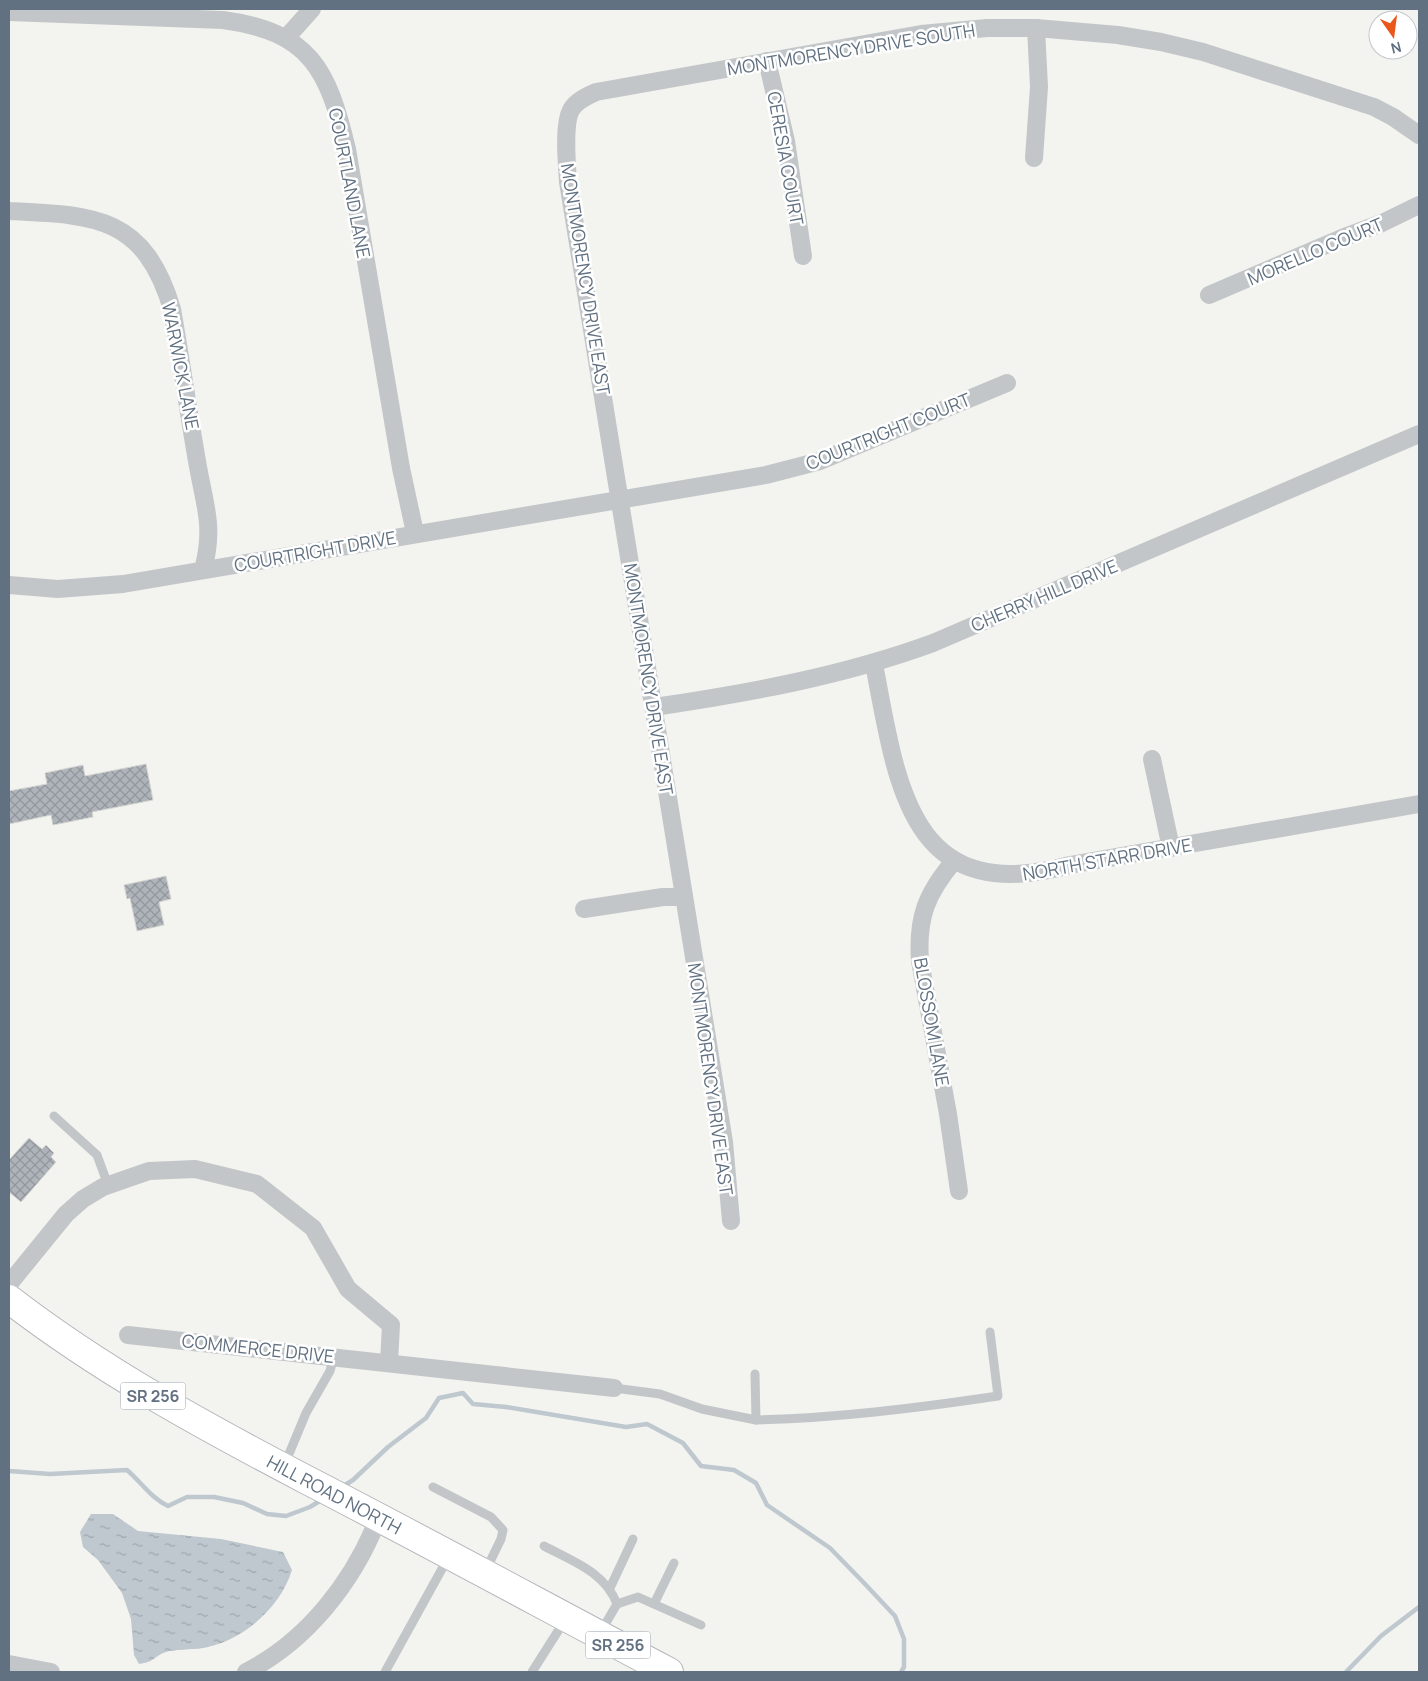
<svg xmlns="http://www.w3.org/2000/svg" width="1428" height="1681" viewBox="0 0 1428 1681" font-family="Manrope,sans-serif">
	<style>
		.water { fill: url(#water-ripples) }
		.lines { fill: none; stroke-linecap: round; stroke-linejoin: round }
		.stream { stroke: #bec8ce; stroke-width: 4.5 }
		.building { fill: url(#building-cross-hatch); stroke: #d5d5d2 }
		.primary-casing { stroke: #b3b7bb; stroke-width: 30 }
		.service { stroke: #c3c6c9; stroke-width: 9 }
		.minor { stroke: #c3c6c9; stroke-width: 18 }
		.primary { stroke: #fff; stroke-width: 28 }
		.labels { text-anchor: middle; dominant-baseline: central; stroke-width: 5; stroke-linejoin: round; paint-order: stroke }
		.shield { fill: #fff; stroke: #909ca7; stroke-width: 1 }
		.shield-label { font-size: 16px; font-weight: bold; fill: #617181 }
		.street-label { font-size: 18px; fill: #617181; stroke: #fff }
	</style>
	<defs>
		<pattern id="water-ripples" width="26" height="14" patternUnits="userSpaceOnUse" patternTransform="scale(1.25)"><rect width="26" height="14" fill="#bec8ce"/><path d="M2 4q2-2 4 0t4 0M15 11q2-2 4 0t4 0" fill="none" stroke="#9ea7ad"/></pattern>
		<pattern id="building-cross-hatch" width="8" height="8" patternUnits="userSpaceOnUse" patternTransform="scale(1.25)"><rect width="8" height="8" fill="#aeb4b9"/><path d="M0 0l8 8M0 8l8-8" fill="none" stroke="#91979c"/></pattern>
	</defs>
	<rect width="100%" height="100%" fill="#f3f4ef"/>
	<path class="water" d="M91 1514H113L138 1531 221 1539 283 1552 292 1570C281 1606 245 1639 208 1647 197 1650 174 1649 166 1652 154 1656 155 1662 139 1664L134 1655 131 1619 122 1593 98 1560 83 1547 80 1532Z"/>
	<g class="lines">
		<g class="stream">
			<path d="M9 1471 50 1474 127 1470C142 1483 151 1498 168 1506L187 1497H214L243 1503 267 1514 286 1516 310 1507 323 1499"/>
			<polyline points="342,1487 353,1480 388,1447 426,1418 439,1398 463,1393 473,1404 506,1407 626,1427 647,1424 683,1443 701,1466 734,1470 756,1483 767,1505 830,1548 865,1584 895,1616 904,1639 904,1667 901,1672"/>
			<polyline points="1346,1672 1381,1636 1419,1607"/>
		</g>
	</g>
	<g class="building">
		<polygon points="146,764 153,800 92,812 93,817 53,825 51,815 9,824 9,791 47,784 45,773 83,765 85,776"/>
		<polygon points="166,876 171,899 159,902 164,925 137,931 130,898 127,899 124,885"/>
		<polygon points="29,1138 42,1149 46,1145 54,1153 51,1157 56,1162 21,1202 9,1192 9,1160"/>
	</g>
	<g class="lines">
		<defs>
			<g id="primary">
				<path id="s1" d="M9 1299C101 1370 202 1425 305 1479 427 1542 548 1608 669 1672"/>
			</g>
		</defs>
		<use href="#primary" class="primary-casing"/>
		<g class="service">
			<polyline points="54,1116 97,1155 108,1185"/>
			<polyline points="614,1388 660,1394 702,1409 756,1420 755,1374"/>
			<path d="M756 1420C838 1418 917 1408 998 1396L990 1332"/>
			<polyline points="284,1466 306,1413 330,1371 334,1356"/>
			<polyline points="433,1487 491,1517 503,1530 501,1539 485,1572"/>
			<path d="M544 1546C572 1561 605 1572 617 1604L600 1633"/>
			<polyline points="610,1588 633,1539"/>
			<polyline points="617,1604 638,1597 701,1625"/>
			<polyline points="654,1604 674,1563"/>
			<polyline points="385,1672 448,1558"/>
			<polyline points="532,1672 565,1620"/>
		</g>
		<g class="minor">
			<path d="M9 12 223 20C311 32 328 70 347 149L401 468 415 533"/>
			<polyline points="286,38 312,9"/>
			<polyline points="767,61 786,141 803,256"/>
			<polyline points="1034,158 1039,87 1036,28"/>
			<path d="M9 211C93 215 144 215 172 309 181 359 188 410 197 461 204 504 215 525 203 570"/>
			<polyline points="1209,295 1342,238 1382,223 1419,205"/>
			<polyline points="9,585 58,589 123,584 766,475 820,461 1007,383"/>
			<path d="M874 664C897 784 909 909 1070 865L1419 804"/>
			<path d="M654 707C749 693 843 676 933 643L1419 434"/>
			<polyline points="1152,759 1171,848"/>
			<path d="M954 861C926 894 917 918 920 961L948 1114 959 1191"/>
			<polyline points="584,909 663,897 684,897"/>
			<path d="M731 1221 724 1142 568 182C567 164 563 125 571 110 576 101 587 96 596 92L921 34 987 28H1036L1118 35 1161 42 1203 52 1374 107 1393 117 1419 135"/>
			<polyline points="9,1284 66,1214 83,1199 103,1187 149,1171 195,1169 257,1184 313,1228 348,1289 391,1325 389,1362"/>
			<polyline points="128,1335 614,1388"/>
			<polyline points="9,1664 51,1672"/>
			<path d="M246 1672C307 1641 353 1582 378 1519"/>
		</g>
		<use href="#primary" class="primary"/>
	</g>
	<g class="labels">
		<g class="shield">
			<rect x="120.5" y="1382.5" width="65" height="27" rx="4"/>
			<rect x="585.5" y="1631.5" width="65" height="27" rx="4"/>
		</g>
		<g class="shield-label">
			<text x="153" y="1396">SR 256</text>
			<text x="618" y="1645">SR 256</text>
		</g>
		<g class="street-label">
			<text transform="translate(851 49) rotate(-9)">MONTMORENCY DRIVE SOUTH</text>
			<text transform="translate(786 158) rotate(80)">CERESIA COURT</text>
			<text transform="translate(350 183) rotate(79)">COURTLAND LANE</text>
			<text transform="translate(1315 251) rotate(-23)">MORELLO COURT</text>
			<text transform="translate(586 279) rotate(81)">MONTMORENCY DRIVE EAST</text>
			<text transform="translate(181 366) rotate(79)">WARWICK LANE</text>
			<text transform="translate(888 431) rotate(-22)">COURTRIGHT COURT</text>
			<text transform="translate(315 551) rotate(-10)">COURTRIGHT DRIVE</text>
			<text transform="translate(1044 595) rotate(-23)">CHERRY HILL DRIVE</text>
			<text transform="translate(649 679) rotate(81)">MONTMORENCY DRIVE EAST</text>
			<text transform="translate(1107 859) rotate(-10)">NORTH STARR DRIVE</text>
			<text transform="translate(932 1022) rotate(80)">BLOSSOM LANE</text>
			<text transform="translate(711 1079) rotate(82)">MONTMORENCY DRIVE EAST</text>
			<text transform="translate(258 1348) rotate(6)">COMMERCE DRIVE</text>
			<text stroke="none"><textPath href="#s1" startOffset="380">HILL ROAD NORTH</textPath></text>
		</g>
	</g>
	<rect width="1428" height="1681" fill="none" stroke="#617181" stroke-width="20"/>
	<g transform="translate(1393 35) rotate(166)"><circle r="24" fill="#ffffff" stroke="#c0c6cd"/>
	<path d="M0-4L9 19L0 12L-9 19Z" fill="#e9581a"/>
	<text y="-8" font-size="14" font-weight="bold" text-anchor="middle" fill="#617181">N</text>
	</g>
</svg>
